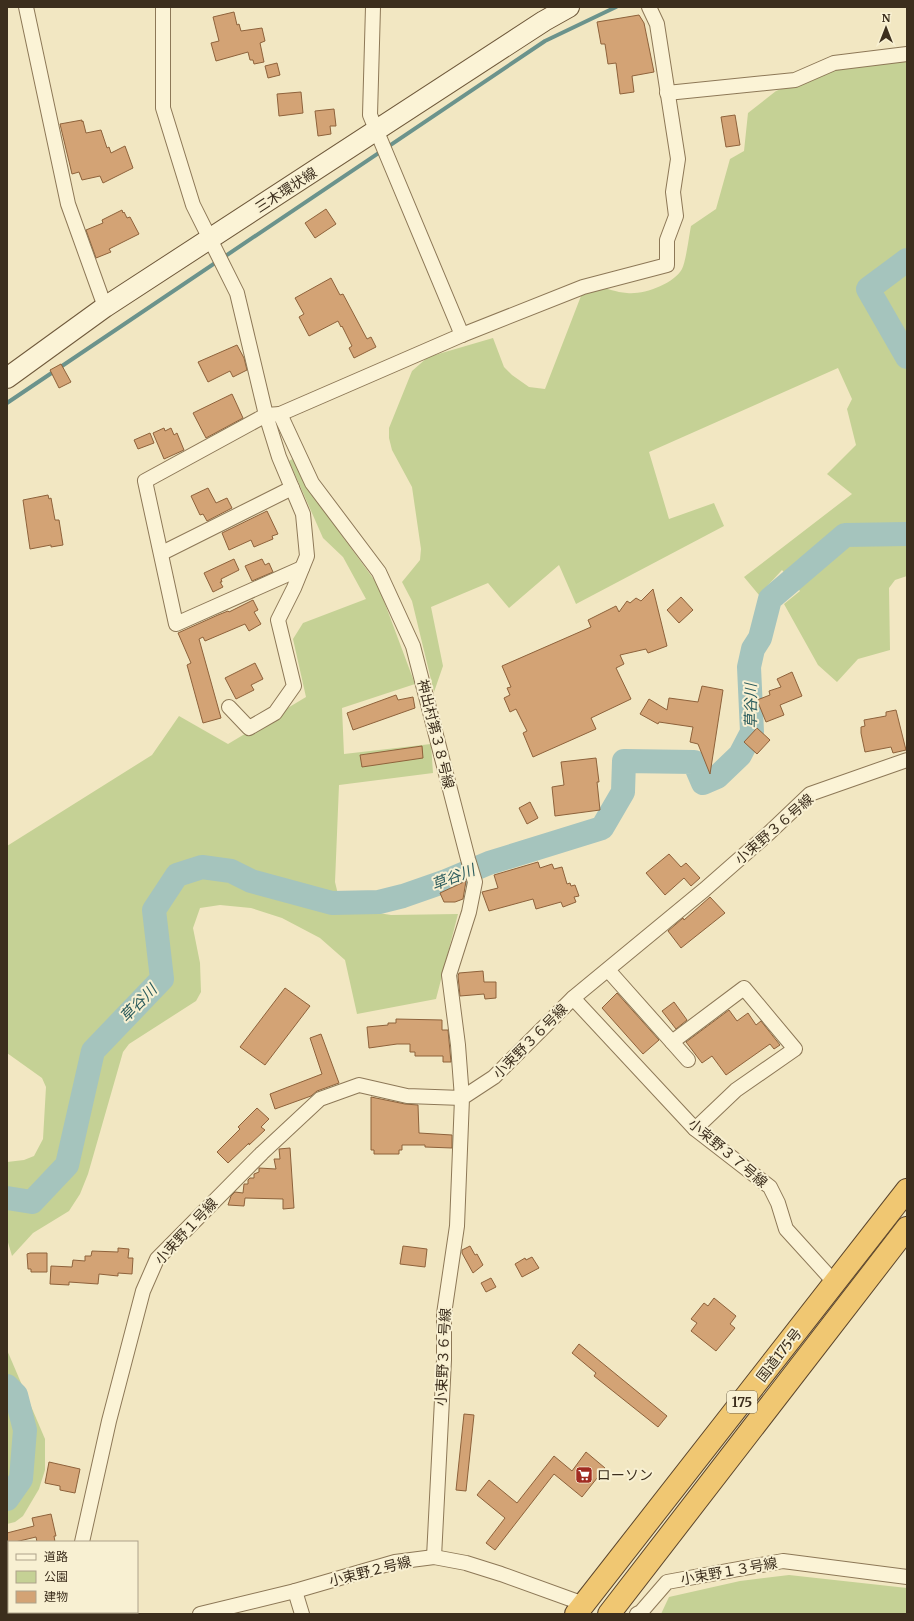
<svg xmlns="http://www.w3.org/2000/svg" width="914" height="1621" viewBox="0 0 914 1621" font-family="Merriweather,'Noto Sans JP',serif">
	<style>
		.green { fill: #c5d195 }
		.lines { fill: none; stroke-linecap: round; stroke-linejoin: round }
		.stream { stroke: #6b938c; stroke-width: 4 }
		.river { stroke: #a5c4bd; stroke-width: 24 }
		.building { fill: #d3a375; stroke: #8e623b }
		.minor-casing { stroke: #8d7857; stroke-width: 16 }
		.secondary-casing { stroke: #6f593b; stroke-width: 22 }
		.trunk-casing { stroke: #5b452c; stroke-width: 24 }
		.minor { stroke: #fbf3d6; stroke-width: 14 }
		.secondary { stroke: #fbf3d6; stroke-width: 20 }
		.trunk { stroke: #f0c772; stroke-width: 22 }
		.labels { text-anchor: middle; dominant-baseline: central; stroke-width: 4; stroke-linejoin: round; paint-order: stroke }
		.shield { fill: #f8f0d2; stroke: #746853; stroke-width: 1 }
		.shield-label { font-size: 13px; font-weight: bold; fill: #3c2e1d }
		.street-label { font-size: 14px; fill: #3c2e1d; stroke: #f8f0d2 }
		.poi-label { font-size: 14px; fill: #3c2e1d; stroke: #f8f0d2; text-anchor: start }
		.water-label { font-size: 15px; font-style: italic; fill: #2b5c5d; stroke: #f8f0d2 }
	</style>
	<rect width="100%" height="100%" fill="#f2e7c2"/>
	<g class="green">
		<path d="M907 53V576L895 580 889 588 890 650 858 659 837 682 818 665 784 604 800 591 782 570 759 595 744 577 852 494 827 474 856 445 847 409 852 399 838 368 649 452 669 519 714 503 724 526 576 604 559 565 509 608 488 583 431 607 443 666 434 692 412 601 402 582 420 560 421 549 412 487 392 450 389 438V428L412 371 428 357 493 338 504 367 512 375 529 387 545 389 581 296C599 280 608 292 627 293 643 295 674 284 682 269 686 261 689 236 691 226L716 209 730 159 744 151 748 113 776 91 837 67Z"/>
		<polygon points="296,457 340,533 378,585 415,684 342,708 344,754 431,744 433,773 339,785 335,882 341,907 391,915 458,914 436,999 357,1014 345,960 320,938 282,918 251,908 220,905 200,908 193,928 200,963 201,992 196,1001 129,1044 123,1052 88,1174 80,1194 69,1211 33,1233 12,1256 7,1239 7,1162 24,1160 34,1156 43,1139 46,1087 42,1078 7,1053 7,846 152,755 179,716 228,744 306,697 293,639 303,623 366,599 343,557 323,538 289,461"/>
		<polygon points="7,1350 45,1439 45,1470 39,1489 23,1516 15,1522 7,1524"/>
		<polygon points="789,1575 907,1588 907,1614 661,1614 669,1597 740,1581"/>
	</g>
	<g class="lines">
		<polyline class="stream" points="7,403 545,41 616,7"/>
		<g class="river">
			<polyline points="907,260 868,289 907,357"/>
			<polyline points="7,1198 32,1202 67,1165 93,1051 162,979 154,910 177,875 202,867 231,871 251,881 332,903 379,902 403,896 446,881 489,863 602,828 623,792 624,761 694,762 703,783 717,777 740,755 752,732 749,667 753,649 760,638 770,599 845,535 907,534"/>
			<polyline points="7,1386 16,1395 25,1430 21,1479 7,1499"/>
		</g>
	</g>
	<g class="building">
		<polygon points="234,12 237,25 239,24 241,31 262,28 265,41 260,43 264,62 254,64 253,60 250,60 248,52 216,61 211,43 219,41 213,17"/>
		<polygon points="639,15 644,23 654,72 632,76 634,92 620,94 616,63 608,64 605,44 601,44 597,22"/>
		<polygon points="277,63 280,75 268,78 265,66"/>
		<polygon points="301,92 303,113 279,116 277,94"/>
		<polygon points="334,109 336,126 330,126 331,134 318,136 315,111"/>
		<polygon points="735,115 740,145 726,147 721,117"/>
		<polygon points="82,120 82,122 83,121 86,133 101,130 107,148 109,147 111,153 125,146 133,168 103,183 100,176 82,180 79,172 72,174 60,124"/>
		<polygon points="326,209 336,224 315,238 305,223"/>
		<polygon points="122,210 123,213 124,212 127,218 130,217 139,234 109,249 111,252 96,258 86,230 103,223 102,220"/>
		<polygon points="331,278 340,295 343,294 367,339 371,337 376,347 354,358 349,348 352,346 342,326 341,327 338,321 309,336 299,317 304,314 295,298"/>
		<polygon points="237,345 244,358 247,370 233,377 230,371 208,382 198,362"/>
		<polygon points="61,364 71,382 59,388 50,370"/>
		<polygon points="232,394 243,418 206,438 193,413"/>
		<polygon points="164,428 165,431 171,428 174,435 177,433 184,450 164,459 153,433"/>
		<polygon points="150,433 154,443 138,449 134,440"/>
		<polygon points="208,488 216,503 227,498 232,508 207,521 203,514 200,515 191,496"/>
		<polygon points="48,495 49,499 51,498 55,520 59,520 63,545 51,547 51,545 30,549 23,500"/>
		<polygon points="267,511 278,534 272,536 273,539 254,547 251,540 229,550 222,533"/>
		<polygon points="234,559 239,570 221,579 222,582 220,582 223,587 213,592 204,573"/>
		<polygon points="262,559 265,565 269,563 273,572 252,581 245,566"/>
		<polygon points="653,589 667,646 648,653 646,649 620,655 624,664 616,668 631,699 591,718 596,729 533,757 523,733 527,731 516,709 510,712 504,698 510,695 507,688 511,687 502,666 591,627 588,620 616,606 619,612 627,601 630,603 636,598 641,601"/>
		<polygon points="681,597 693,610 679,623 667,610"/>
		<polygon points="253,600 258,610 254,612 261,624 249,631 245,624 205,641 203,637 199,639 221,718 203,723 187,665 191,663 178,633 218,615 228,611 229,612"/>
		<polygon points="255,663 263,679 251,685 254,690 236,699 225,678"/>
		<polygon points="792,672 802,696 780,705 784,715 766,722 757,700 770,695 769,691 781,687 777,679"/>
		<polygon points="702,686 723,690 710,774 698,744 690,742 693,727 659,722 658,724 640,714 649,699 667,710 669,698 698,702"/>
		<polygon points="396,695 398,700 413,697 415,708 353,730 347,713"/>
		<polygon points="896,710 906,750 893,753 891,747 865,752 861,733 861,727 865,726 864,720 886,716 886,712"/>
		<polygon points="757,728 770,740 757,754 744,742"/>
		<polygon points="422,746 423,758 362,767 360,755"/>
		<polygon points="596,758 599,782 597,782 600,810 555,816 552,787 564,785 561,762"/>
		<polygon points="530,802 538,818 527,824 519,808"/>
		<polygon points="669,854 681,867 686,863 700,878 691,886 684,878 665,895 646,873"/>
		<polygon points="538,862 540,868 552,864 554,869 562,867 567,884 570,883 571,886 575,885 579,896 574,897 576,902 563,907 561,902 536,909 533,899 489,911 482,892 498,888 494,875"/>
		<polygon points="466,881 463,899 455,902 444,902 440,893"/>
		<polygon points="710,897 725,913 681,948 668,931 683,918 684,920"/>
		<polygon points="483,971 484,982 496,982 496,998 485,999 484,994 460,996 458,976 459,973"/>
		<polygon points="285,988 310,1006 265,1065 240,1047"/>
		<polygon points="617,993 659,1040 643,1054 602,1008"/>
		<polygon points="674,1002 687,1020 676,1029 662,1011"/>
		<polygon points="729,1010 737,1021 748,1013 756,1025 761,1021 780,1045 774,1049 770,1044 726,1075 712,1056 702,1063 686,1042"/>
		<polygon points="396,1019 442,1020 442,1030 448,1030 451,1062 443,1062 443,1056 415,1056 415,1052 410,1052 410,1044 397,1044 369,1048 367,1027 388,1025 388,1023 396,1023"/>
		<polygon points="321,1034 339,1083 317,1091 311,1096 275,1109 270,1094 322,1074 310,1038"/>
		<polygon points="371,1097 405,1104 418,1105 419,1133 452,1135 452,1148 425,1147 425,1145 402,1145 402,1150 399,1150 399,1154 374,1154 374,1150 371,1150"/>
		<polygon points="257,1108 269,1119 261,1127 265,1130 249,1145 249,1143 228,1163 217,1152 240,1129 238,1127"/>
		<polygon points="290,1148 294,1208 283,1209 283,1199 245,1198 244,1206 228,1205 231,1196 235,1192 243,1193 244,1184 248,1184 248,1180 250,1178 254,1178 254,1174 259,1172 259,1168 276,1169 274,1159 280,1159 279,1149"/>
		<polygon points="403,1246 427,1249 425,1267 400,1264"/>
		<polygon points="470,1246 475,1255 477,1254 483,1265 473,1273 462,1253 462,1250"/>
		<polygon points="118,1248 129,1249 128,1258 133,1258 132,1274 118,1273 118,1276 99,1274 98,1284 69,1282 69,1285 50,1284 51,1266 72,1267 73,1260 85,1261 85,1256 91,1256 92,1251 118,1252"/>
		<polygon points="30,1253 47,1253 47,1272 31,1272 31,1269 28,1269 27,1254"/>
		<polygon points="532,1257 539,1268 522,1277 515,1264 525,1258 526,1260"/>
		<polygon points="491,1278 496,1287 486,1292 481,1283"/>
		<polygon points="714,1298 736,1316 730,1324 735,1328 716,1351 691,1331 697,1323 691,1319 704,1303 708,1306"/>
		<polygon points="579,1344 667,1416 658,1427 594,1376 596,1373 572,1353"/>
		<polygon points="464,1414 474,1415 466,1491 456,1490"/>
		<polygon points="586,1452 605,1468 582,1497 554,1474 495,1550 486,1543 505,1518 477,1495 489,1480 517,1503 554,1456 572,1471"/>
		<polygon points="49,1462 80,1469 75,1493 60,1490 60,1486 45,1483"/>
		<polygon points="51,1514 56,1536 54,1536 55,1542 37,1542 36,1537 15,1542 9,1542 7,1544 7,1533 34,1526 32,1518"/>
	</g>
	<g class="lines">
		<defs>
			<g id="minor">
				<polyline points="26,7 68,204 105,307"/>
				<polyline points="163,7 163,108 193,205 237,293 266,415 279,457 303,514 307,556 294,588 278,620 294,686 275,713 249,728 229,707"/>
				<polyline points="373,7 370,115 462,335"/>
				<polyline points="667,93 795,80 834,63 907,54"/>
				<polyline points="280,414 462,335 583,287 667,265 667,240 676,216 673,192 678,159 657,24 649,7"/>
				<polyline points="162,553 292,488"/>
				<polyline points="608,970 688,1060"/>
				<polyline points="573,998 695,1129 770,1187 778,1203 786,1229 835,1283"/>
				<polyline points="672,1042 744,988 795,1049 736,1090 695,1129"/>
				<polyline points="82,1542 109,1421 143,1291 157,1259 262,1153 320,1099 359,1085 407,1096 462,1098 458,1045 449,975 469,912 475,882 468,859 413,646 379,572 312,483 280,414 266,415 145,481 176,624 302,568"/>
				<polyline points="434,1557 444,1360 444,1314 457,1226 462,1098 494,1077 573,998 704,890 769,833 810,794 907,760"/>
				<polyline points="295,1591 302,1614"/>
				<polyline points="66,1614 66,1612"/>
				<polyline points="200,1614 295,1591 395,1562 434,1557 466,1563 501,1574 584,1604"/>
				<polyline points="637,1614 641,1612 667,1582 783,1561 907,1577"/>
			</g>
			<polyline id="secondary" points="7,378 105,307 544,21 569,7"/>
			<g id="trunk">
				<polyline points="576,1614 907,1190"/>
				<polyline points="609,1614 907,1228"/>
			</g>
		</defs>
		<use href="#minor" class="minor-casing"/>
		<use href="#secondary" class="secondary-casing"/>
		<use href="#trunk" class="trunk-casing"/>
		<use href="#minor" class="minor"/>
		<use href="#secondary" class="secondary"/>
		<use href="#trunk" class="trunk"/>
	</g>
	<defs>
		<symbol id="supermarket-square" viewBox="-11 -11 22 22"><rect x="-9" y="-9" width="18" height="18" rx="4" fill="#a12b22" stroke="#f8f0d2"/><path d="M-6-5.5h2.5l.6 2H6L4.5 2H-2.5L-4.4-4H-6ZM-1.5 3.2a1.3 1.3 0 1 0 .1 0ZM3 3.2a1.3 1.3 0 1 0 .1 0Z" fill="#fff"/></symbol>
	</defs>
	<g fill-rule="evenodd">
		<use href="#supermarket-square" x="574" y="1465" width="20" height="20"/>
	</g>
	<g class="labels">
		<rect class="shield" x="727" y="1391" width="30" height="22" rx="3"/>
		<g class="shield-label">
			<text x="742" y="1402">175</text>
		</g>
		<g class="street-label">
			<text transform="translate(286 190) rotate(-33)">三木環状線</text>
			<text transform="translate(436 734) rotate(76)">神出村第３８号線</text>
			<text transform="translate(774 829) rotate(-41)">小束野３６号線</text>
			<text transform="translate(530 1041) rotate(-45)">小束野３６号線</text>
			<text transform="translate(728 1153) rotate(40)">小束野３７号線</text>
			<text transform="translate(186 1231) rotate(-47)">小束野１号線</text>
			<text transform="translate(779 1355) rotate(-52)">国道175号</text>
			<text transform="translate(443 1357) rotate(-87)">小束野３６号線</text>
			<text transform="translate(370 1571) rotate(-14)">小束野２号線</text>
			<text transform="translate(729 1571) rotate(-10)">小束野１３号線</text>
		</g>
		<g class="poi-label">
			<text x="597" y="1475">ローソン</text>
		</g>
		<g class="water-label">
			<text transform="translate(750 706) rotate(-90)">草谷川</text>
			<text transform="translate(453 877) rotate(-21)">草谷川</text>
			<text transform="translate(138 1003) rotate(-46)">草谷川</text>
		</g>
	</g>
	<rect width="914" height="1621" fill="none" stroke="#3c2e1d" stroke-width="16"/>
	<rect x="8" y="1541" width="130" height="72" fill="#f8f0d2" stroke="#ada28a"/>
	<rect x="16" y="1554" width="20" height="6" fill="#fbf3d6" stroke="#ada28a"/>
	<text x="44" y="1561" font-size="12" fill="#3c2e1d">道路</text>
	<rect x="16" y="1571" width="20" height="12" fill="#c5d195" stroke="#ada28a"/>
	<text x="44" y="1581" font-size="12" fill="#3c2e1d">公園</text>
	<rect x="16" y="1591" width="20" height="12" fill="#d3a375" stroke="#ada28a"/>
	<text x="44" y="1601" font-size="12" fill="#3c2e1d">建物</text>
	<g transform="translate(886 28)" stroke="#f8f0d2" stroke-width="3" paint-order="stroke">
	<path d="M0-3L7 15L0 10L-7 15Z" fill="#3c2e1d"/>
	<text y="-6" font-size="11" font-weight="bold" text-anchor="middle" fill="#3c2e1d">N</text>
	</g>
</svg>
